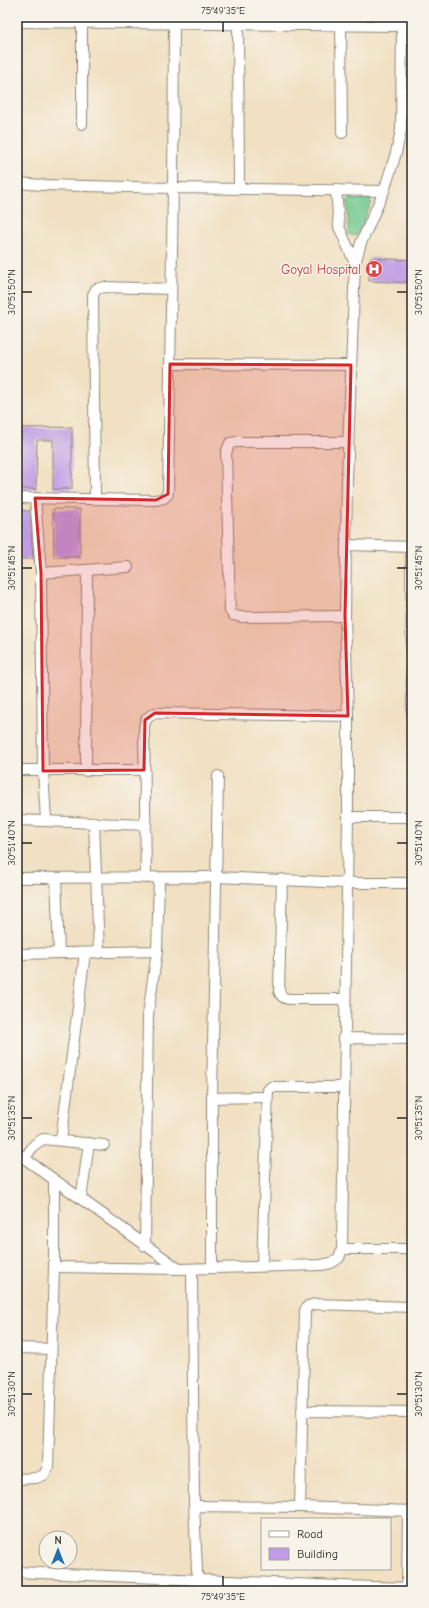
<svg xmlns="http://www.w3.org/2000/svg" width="429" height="1608" viewBox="0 0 429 1608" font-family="'Comic Neue',sans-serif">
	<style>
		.green { fill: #6fc88f; stroke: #4d7a5d }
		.building { fill: #bf9ce5 }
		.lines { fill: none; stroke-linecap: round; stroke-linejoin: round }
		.street-casing { stroke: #8e8676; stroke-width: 12 }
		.street { stroke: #fff; stroke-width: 10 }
		.marked { fill: #d62828; fill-opacity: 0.2; stroke: #d62828; stroke-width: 3; stroke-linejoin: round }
		.ticks { fill: none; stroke: #2b2b2b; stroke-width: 1.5 }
		.labels { text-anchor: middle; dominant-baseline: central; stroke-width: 3; stroke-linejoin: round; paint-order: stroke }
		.health-label { font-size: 13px; fill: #be3a42; stroke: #f7f3e8; text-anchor: end }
		.neatline { fill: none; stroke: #2b2b2b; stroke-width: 1.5 }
		.ticks-label { font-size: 10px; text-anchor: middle; fill: #2b2b2b }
	</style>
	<rect width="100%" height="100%" fill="#f7f3e8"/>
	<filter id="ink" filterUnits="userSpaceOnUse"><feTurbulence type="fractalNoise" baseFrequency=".025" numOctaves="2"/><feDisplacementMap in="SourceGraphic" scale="8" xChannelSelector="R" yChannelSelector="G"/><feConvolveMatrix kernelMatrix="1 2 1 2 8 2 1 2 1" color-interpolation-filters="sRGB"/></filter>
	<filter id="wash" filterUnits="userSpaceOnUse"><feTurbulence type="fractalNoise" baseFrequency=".012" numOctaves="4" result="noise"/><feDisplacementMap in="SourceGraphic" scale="16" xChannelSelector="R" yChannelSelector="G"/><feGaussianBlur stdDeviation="0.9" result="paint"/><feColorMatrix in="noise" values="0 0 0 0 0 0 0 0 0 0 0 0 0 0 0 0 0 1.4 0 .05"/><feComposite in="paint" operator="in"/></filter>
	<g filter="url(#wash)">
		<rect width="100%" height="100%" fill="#f1e0c2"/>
		<polygon class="green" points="353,196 368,198 372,203 357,235 353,236 349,234 347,201"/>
		<g id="blocks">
			<g class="building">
				<polygon points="370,258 412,260 412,283 369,281"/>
				<polygon points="72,427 72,489 53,489 53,440 37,440 36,489 19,489 21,428"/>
				<polygon points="53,509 80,509 80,557 54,557"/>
				<polygon points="17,510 30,511 33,559 17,559"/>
			</g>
		</g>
	</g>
	<g filter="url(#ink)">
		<use href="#blocks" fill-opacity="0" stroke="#8e8676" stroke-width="1"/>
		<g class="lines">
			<defs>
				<g id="street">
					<polyline points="402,17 401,130 396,153 384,191 361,243 355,263 347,478 345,616 348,716 348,817 412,817"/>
					<polyline points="17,22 403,26"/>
					<polyline points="82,23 82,124"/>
					<polyline points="238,23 239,188"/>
					<polyline points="341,26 342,133"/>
					<polyline points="17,183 42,185 173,188 174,23"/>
					<polyline points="336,189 339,227 355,263"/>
					<polyline points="170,364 351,365"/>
					<polyline points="17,498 156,500 164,498 168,494 173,188 384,191"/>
					<polyline points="35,498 41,573"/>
					<polyline points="95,498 93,295 96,289 105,287 171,289"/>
					<polyline points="347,545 412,547"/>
					<polyline points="411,547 412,714"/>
					<polyline points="345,616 241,617 233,615 230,611 226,453 230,443 236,442 348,442"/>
					<polyline points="17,770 144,770"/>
					<polyline points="86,771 87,570"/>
					<polyline points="17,820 146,825"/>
					<polyline points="46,820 43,771 41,573 128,567"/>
					<polyline points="94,822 99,953"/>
					<polyline points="17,878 216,877 347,883 412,883"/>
					<polyline points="56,878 59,953"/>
					<path d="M146 878 144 727C145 719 148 716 155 713L348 716"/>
					<path d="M282 879 279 991C281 997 284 999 291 999H345"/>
					<polyline points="17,954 157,951 159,878"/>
					<polyline points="343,1038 412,1039"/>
					<polyline points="212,1098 267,1097"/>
					<polyline points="61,1140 85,953"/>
					<polyline points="17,1153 179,1269 321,1265 331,1263 339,1258 342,1249 348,817"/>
					<polyline points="25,1158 34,1145 43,1139 104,1145"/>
					<polyline points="81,1199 89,1143"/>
					<polyline points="145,1246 148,1015 157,951"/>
					<polyline points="342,1249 412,1249"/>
					<polyline points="262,1266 268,1090 271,1087 343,1087"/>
					<polyline points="54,1267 179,1269"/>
					<polyline points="212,1268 212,1098 218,776"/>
					<polyline points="192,1269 194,1506"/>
					<polyline points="412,1307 315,1304 308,1306 305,1310 300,1507 412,1511"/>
					<polyline points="17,1348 51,1349"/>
					<polyline points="302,1411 412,1412"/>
					<polyline points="17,1479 36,1478 44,1475 48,1467 54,1267 54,1180"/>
					<polyline points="17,1572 340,1586 412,1588"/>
					<polyline points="198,1591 194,1506 300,1507"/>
					<polyline points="407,1591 408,1511"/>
				</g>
			</defs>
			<use href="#street" class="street-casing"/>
			<use href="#street" class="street"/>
		</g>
	</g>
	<path class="marked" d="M170 364 351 365 345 616 348 716 155 713 145 720 144 770 43 771 41 573 35 498 156 500 168 494Z"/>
	<path class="ticks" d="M223 22V32M22 292H32M397 292H407M22 568H32M397 568H407M22 843H32M397 843H407M22 1118H32M397 1118H407M22 1394H32M397 1394H407M223 1576V1586"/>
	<defs>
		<symbol id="hospital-disc" viewBox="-11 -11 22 22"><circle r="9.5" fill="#e0444e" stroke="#f7f3e8"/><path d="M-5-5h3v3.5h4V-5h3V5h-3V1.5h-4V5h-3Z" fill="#fff"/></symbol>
	</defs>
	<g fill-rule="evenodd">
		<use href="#hospital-disc" x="364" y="259" width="20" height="20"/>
	</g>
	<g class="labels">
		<g class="health-label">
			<text x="361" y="269">Goyal Hospital</text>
		</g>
	</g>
	<rect width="429" height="1608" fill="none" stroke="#f7f3e8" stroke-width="44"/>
	<rect x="261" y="1518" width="130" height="52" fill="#f7f3e8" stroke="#a5a39c"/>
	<rect x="269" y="1531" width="20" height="6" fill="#ffffff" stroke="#a5a39c"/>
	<text x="297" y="1538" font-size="12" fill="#2b2b2b">Road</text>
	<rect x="269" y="1548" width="20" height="12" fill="#bf9ce5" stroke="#a5a39c"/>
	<text x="297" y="1558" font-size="12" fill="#2b2b2b">Building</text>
	<g transform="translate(58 1550)"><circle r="19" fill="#f7f3e8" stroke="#a5a39c"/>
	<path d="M0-3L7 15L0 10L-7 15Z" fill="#1f6fb2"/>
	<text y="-6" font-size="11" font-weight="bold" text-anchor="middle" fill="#2b2b2b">N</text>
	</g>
	<rect x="22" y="22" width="385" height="1564" class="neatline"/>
	<g class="ticks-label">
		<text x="223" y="14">75°49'35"E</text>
		<text transform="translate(11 292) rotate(-90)" y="4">30°51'50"N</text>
		<text transform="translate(418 292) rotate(-90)" y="4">30°51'50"N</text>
		<text transform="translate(11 568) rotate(-90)" y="4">30°51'45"N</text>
		<text transform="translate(418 568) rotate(-90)" y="4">30°51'45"N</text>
		<text transform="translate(11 843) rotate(-90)" y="4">30°51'40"N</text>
		<text transform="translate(418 843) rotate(-90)" y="4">30°51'40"N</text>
		<text transform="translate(11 1118) rotate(-90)" y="4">30°51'35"N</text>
		<text transform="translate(418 1118) rotate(-90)" y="4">30°51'35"N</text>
		<text transform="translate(11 1394) rotate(-90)" y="4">30°51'30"N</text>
		<text transform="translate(418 1394) rotate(-90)" y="4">30°51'30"N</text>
		<text x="223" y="1600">75°49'35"E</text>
	</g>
</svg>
